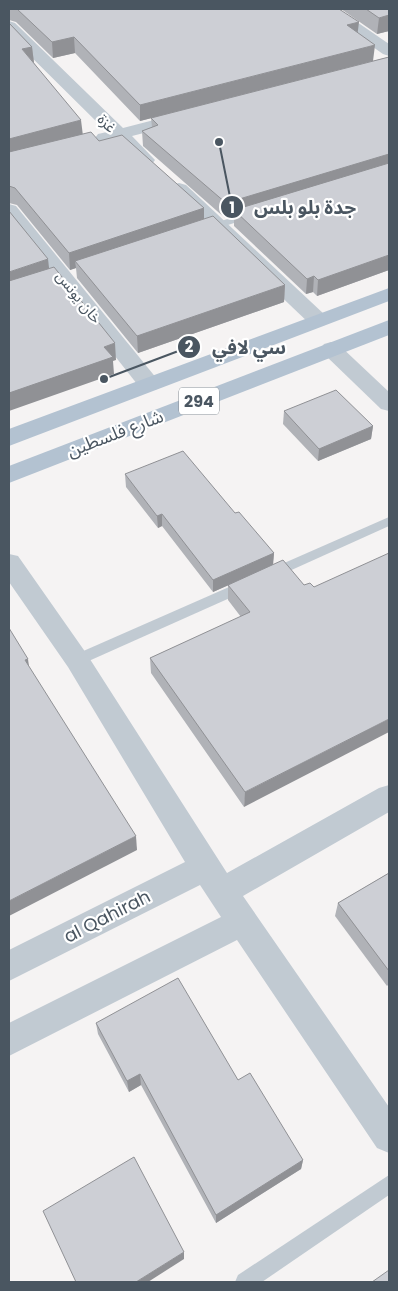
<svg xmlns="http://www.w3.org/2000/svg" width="398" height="1291" viewBox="0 0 398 1291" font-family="Poppins,'Noto Sans Arabic',sans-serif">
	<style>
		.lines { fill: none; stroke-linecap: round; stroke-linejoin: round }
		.lane { fill: #c1cad2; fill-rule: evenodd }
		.street { fill: #c1cad2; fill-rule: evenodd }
		.primary { fill: #b3c2d1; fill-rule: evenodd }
		.wall { fill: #b0b2b7 }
		.shaded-wall { fill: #909195 }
		.building { fill: #cdcfd5; stroke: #909195 }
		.labels { text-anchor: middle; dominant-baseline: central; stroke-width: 4.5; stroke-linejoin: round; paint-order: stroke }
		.far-street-label { font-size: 15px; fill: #4a5661; stroke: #fff }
		.shield { fill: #fff; stroke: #808990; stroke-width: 1 }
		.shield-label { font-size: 16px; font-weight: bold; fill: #4a5661 }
		.street-label { font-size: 18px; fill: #4a5661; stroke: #fff }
		.leader { fill: none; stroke: #4a5661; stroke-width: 2 }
		.callout-dot { fill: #4a5661; stroke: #fff; stroke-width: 2 }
		.mark-label { font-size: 15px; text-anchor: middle; font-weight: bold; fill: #fff }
		.callout-label { font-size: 19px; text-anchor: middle; font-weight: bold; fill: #4a5661; stroke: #fff; stroke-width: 4.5; stroke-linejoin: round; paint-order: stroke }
	</style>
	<rect width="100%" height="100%" fill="#f5f3f3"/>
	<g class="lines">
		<g class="lane">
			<polygon points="250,212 255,215 253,217 209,231 204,228 205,226"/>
			<polygon points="389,517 389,526 276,577 266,577 264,574 266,571"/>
			<polygon points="245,580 250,581 252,585 250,589 82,664 77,666 72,664 70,660 72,656"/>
			<polygon points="389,1175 389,1195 262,1282 235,1282 238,1275"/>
		</g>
		<g class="street">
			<polygon points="321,9 338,9 389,44 389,56 383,54 323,12"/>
			<path d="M9 21 15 23 123 128 185 112 191 113 194 117 191 121 132 136 155 160 152 164C137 168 126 150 116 140L104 143 98 142 95 138 98 134 107 132 9 35Z"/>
			<polygon points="179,183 186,185 325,315 328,320 325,325 318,326 311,325 172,193 170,189 172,185"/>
			<polygon points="9,204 16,206 157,379 160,384 157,389 149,391 141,389 9,222"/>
			<polygon points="331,342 338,344 389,392 389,411 381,409 324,354 320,349 324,344"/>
			<polygon points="9,554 18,556 86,653 227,873 379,788 389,785 389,812 243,896 389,1107 389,1153 377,1148 237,940 9,1056 9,1023 221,917 200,885 9,981 9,950 185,862 68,667 9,582"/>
		</g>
		<g class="primary">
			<polygon points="389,288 389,301 9,446 9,429"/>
			<polygon points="389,320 389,335 9,483 9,466"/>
		</g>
	</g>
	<g class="wall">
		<polygon points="9,9 339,9 358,33 373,61 389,57 389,270 317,296 313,292 306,294 234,226 234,215 225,218 143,146 142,131 152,127 151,118 198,106 140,121 75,53 53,58 16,22 9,20"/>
		<polygon points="341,9 389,9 389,31 377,34"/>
		<polygon points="9,23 32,47 34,63 82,134 99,141 204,208 204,219 285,285 284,302 138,353 77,278 76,268 70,270 17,205 9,203"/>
		<polygon points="284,411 373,426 371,439 318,461 283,424"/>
		<polygon points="125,474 235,513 274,553 244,807 151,673 150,658 241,617 228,600 228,585 213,592 162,526 158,528 126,487"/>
		<polygon points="389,873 389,984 387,986 335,916 338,903"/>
		<polygon points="96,1023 238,1080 303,1160 301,1169 216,1223 141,1085 129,1092 98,1034"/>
	</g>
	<g class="shaded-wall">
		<polygon points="389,15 389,31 377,34 379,18"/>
		<polygon points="359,22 357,38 347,25"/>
		<polygon points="74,37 75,53 53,58 52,42"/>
		<polygon points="375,45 373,61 140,121 140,105"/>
		<polygon points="32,47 34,63 22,49"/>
		<polygon points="81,120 83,136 9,156 9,139"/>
		<polygon points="389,154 389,169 234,210 234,215 225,218 226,203"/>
		<polygon points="204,208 204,225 75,261 76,268 70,270 69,253"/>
		<polygon points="389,255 389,270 317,296 318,280"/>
		<polygon points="48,259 50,276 9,290 9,272"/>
		<polygon points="314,276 313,292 306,294 307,279"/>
		<polygon points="285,285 284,302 138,353 137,336"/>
		<polygon points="115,343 116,360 113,361 114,374 9,411 9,393 104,347"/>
		<polygon points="373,426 371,439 318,461 319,449"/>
		<polygon points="162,514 162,526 158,528 157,516"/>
		<polygon points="274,553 273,566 213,592 213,580"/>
		<polygon points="28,659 30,674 25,660"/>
		<polygon points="389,719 389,732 244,807 245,792"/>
		<polygon points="136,836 137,850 9,916 9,901"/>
		<polygon points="140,1074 141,1085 129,1092 127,1081"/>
		<polygon points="303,1160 301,1169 216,1223 216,1215"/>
		<polygon points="184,1252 184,1259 148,1282 136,1282"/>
	</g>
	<g class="building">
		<polygon points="17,9 339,9 359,22 347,25 375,45 140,105 74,37 52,42"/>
		<polygon points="366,9 389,9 389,15 379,18"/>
		<polygon points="9,23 32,47 22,49 81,120 9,139"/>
		<polygon points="389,57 389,154 226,203 142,131 158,125 151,118"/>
		<polygon points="91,132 99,141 122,135 204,208 69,253 15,188 9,186 9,152"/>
		<polygon points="389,163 389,255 318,280 314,276 307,279 234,210"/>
		<polygon points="9,211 48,259 9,272"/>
		<polygon points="213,216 285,285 137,336 75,261"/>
		<polygon points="54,267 115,343 104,347 113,357 9,393 9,281"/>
		<polygon points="336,390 373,426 319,449 284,411"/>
		<polygon points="183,451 235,513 239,512 274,553 213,580 162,514 157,516 125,474"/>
		<polygon points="389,553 389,719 245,792 150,658 250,612 228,585 283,560 304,585 310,583 314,587"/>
		<polygon points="9,628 28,659 25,660 136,836 9,901"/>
		<polygon points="389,873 389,971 338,903"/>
		<polygon points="178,978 238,1080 250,1073 303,1160 216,1215 140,1074 127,1081 96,1023"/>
		<polygon points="134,1157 184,1252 136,1282 76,1282 43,1211"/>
		<polygon points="389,1270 389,1282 372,1282"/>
	</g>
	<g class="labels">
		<g class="far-street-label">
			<text transform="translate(107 123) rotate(45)">غزة</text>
			<text transform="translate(79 297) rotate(51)">خان يونس</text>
		</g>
		<rect class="shield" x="179" y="387.5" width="40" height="27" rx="4"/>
		<g class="shield-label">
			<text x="199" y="401">294</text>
		</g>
		<g class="street-label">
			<text transform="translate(115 433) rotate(-21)">شارع فلسطين</text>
			<text transform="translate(107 916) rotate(-27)">al Qahirah</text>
		</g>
	</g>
	<path class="leader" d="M219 142L232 207M104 379L189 347"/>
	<g class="callout-dot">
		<circle cx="219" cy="142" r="5"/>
		<circle cx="104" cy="379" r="5"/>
		<circle cx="232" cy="207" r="12"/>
		<circle cx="189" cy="347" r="12"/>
	</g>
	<g class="mark-label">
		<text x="232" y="213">1</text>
		<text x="189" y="352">2</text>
	</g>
	<g class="callout-label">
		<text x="305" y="214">جدة بلو بلس</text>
		<text x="249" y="354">سي لافي</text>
	</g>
	<rect width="398" height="1291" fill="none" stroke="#4a5661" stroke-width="20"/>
</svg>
